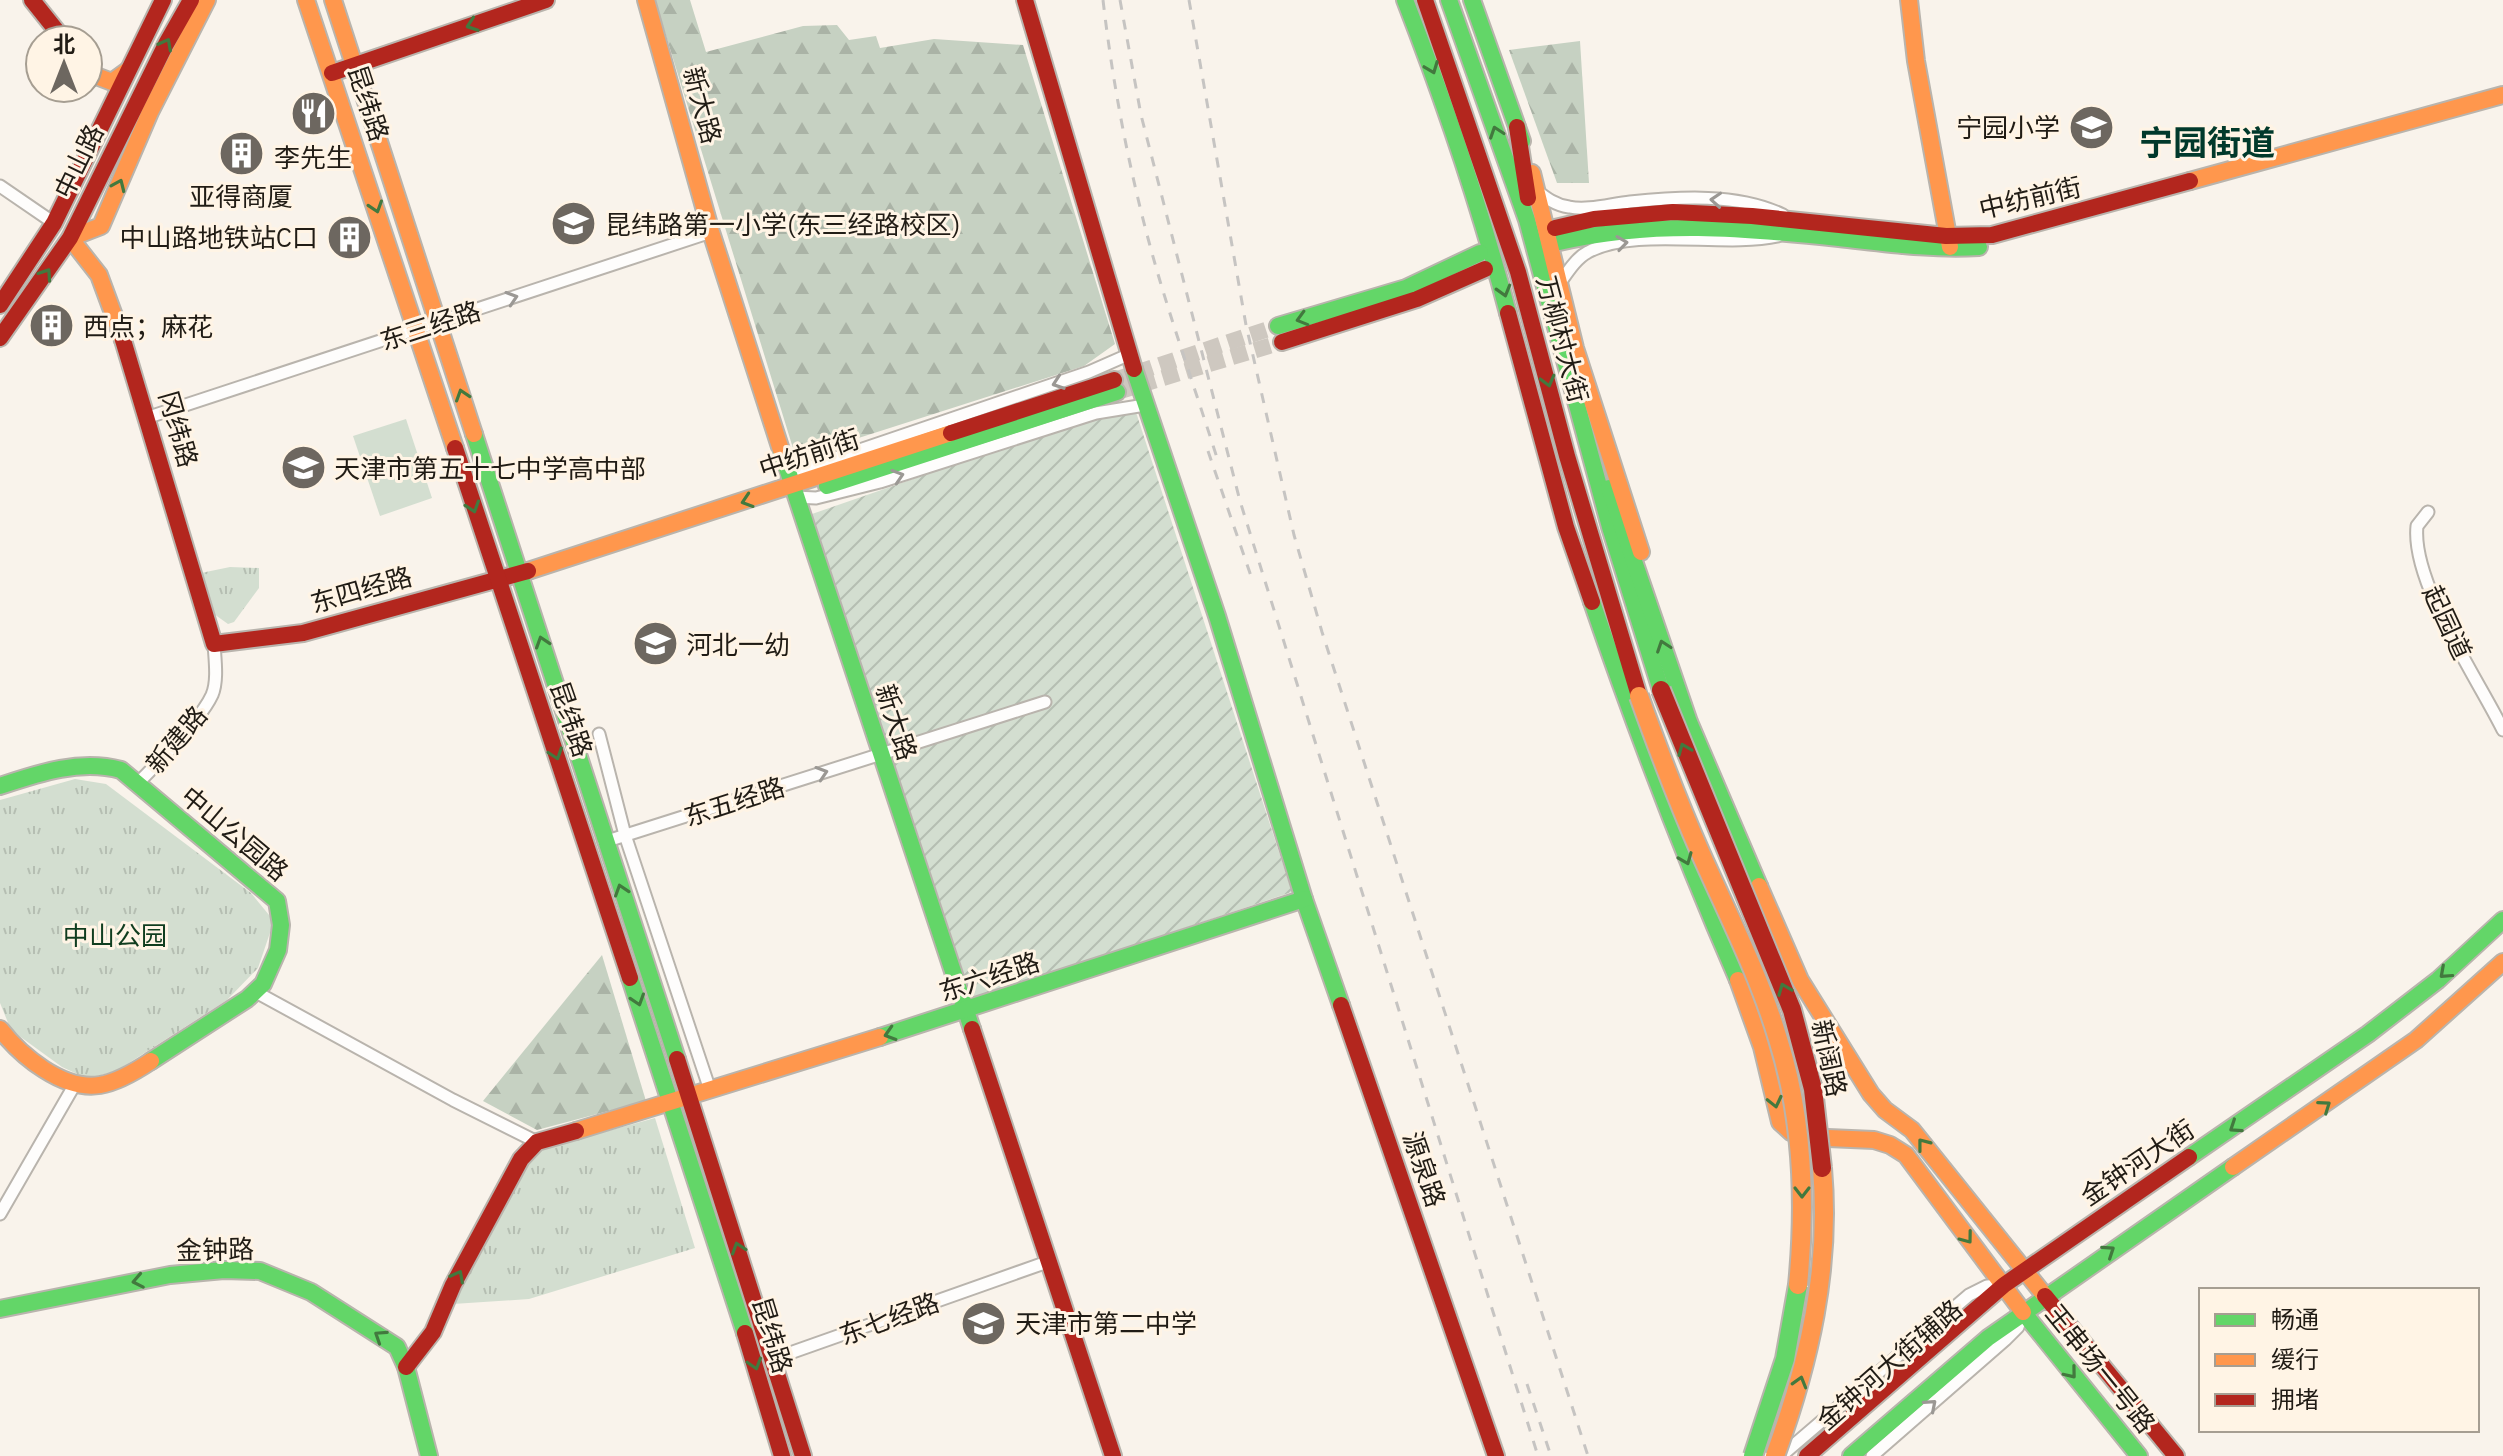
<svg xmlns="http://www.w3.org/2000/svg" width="2503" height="1456" viewBox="0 0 2503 1456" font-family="'IBM Plex Sans','Noto Sans SC',sans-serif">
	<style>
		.grass { fill: url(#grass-tufts) }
		.forest { fill: url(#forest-firs) }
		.garden { fill: url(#garden-furrows) }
		.pitch { fill: #d3ded0 }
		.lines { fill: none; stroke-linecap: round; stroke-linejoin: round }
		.secondary-tunnel { stroke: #cec8c0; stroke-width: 16; stroke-dasharray: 16 8; stroke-linecap: butt }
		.street-casing { stroke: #b9b4ad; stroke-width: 15 }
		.fast-casing { stroke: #b9b4ad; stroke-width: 20 }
		.slow-casing { stroke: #b9b4ad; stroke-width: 20 }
		.jam-casing { stroke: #b9b4ad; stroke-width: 20 }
		.street { stroke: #fefdfc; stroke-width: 11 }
		.fast { stroke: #63d668; stroke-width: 16 }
		.slow { stroke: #ff974d; stroke-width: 16 }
		.jam { stroke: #b3261e; stroke-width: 16 }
		.rail { stroke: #c6c4c2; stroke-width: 3; stroke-dasharray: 10 10; stroke-linecap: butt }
		.fast-bridge-casing { stroke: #b9b4ad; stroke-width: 22; stroke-linecap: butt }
		.slow-bridge-casing { stroke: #b9b4ad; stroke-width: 22; stroke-linecap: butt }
		.jam-bridge-casing { stroke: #b9b4ad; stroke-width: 22; stroke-linecap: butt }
		.fast-bridge { stroke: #63d668; stroke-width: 18 }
		.slow-bridge { stroke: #ff974d; stroke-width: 18 }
		.jam-bridge { stroke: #b3261e; stroke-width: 18 }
		.oneway { stroke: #42793e }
		.oneway2 { stroke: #9b9894 }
		.labels { text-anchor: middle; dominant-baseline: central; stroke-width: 6; stroke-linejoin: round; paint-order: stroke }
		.street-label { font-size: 26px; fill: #211c15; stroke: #fff4e5 }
		.poi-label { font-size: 26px; fill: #211c15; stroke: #fff4e5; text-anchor: start }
		.park-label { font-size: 26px; fill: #103d1f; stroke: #fff4e5 }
		.district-label { font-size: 34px; font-weight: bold; fill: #01392b; stroke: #fff4e5 }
	</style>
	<defs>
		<pattern id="grass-tufts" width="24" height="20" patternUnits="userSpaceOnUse" patternTransform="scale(2)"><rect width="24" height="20" fill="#d3ded0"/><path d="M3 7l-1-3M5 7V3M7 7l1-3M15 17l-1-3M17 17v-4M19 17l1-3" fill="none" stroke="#b5beb2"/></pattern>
		<pattern id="forest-firs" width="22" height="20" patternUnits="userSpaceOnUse" patternTransform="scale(2)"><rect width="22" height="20" fill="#c6d1c2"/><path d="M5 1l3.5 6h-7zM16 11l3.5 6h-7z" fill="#aab3a6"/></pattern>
		<pattern id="garden-furrows" width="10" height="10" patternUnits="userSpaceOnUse" patternTransform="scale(2)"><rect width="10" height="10" fill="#d3ded0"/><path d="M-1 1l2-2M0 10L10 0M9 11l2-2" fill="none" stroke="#b5beb2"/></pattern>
	</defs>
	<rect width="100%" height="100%" fill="#f9f3eb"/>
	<g class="grass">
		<polygon points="230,567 259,568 259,588 234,622 228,624 214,614 201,573"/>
		<polygon points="75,779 106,784 251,893 274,921 258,968 227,1000 118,1070 88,1079 62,1067 11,1030 0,1003 0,800"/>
		<polygon points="655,1118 695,1248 529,1299 453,1304 525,1169 539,1150"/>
	</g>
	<g class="forest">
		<polygon points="655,0 690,0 706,52 803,26 837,25 849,40 876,36 880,48 934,39 1023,45 1115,344 1084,366 796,458"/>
		<polygon points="1580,41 1589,183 1557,183 1509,50"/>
		<polygon points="602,955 646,1101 537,1130 483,1101"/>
	</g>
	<polygon class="garden" points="1133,403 1292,892 972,999 812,514"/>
	<polygon class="pitch" points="406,419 432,498 380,516 353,436"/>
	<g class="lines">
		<g class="secondary-tunnel">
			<polyline points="1114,380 1278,326"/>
			<polyline points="1117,392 1282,342"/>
		</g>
		<defs>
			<g id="street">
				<polyline points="0,186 54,223"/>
				<path d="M1536 190C1546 198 1555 205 1569 207 1587 211 1611 204 1630 202 1679 197 1738 193 1783 215"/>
				<path d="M1559 284C1567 273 1576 258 1588 252 1636 226 1723 248 1778 236"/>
				<polyline points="149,417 711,232"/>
				<polyline points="789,474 1089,372 1130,354"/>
				<polyline points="795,497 816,498 880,482 1096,413 1145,405"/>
				<path d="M2428 512 2417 526C2411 582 2478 679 2503 730"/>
				<polyline points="599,734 625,835 710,1090"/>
				<path d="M137 784C156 765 201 719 212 695 218 681 215 660 214 644"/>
				<polyline points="604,842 1045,702"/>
				<polyline points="256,992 453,1100 537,1142"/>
				<polyline points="0,1214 75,1084"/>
				<polyline points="773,1359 1050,1261"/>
				<polyline points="1781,1456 1969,1295 1987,1286 2003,1285"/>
				<polyline points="1872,1456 2006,1339 2018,1327 2021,1318"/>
			</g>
			<g id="fast">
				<path d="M1405 0C1445 103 1480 206 1508 313"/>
				<polyline points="1449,0 1527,220 1610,527 1661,690"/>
				<polyline points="1472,0 1522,141"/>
				<path d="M1559 242C1655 220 1742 228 1839 238 1885 243 1932 250 1979 247"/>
				<polyline points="1278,326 1406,288 1480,253"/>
				<polyline points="1134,369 1217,616 1304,899 1341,1005"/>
				<polyline points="474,434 677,1059"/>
				<polyline points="781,450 972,1029"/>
				<polyline points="827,486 1117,392"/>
				<polyline points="1609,488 1689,722 1759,886"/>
				<path d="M1592 602C1636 730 1684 856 1738 980"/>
				<path d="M0 786C39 773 80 759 121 770L277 901 281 925 278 950 263 984 247 999 151 1061"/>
				<polyline points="630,978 745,1333"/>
				<polyline points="880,1037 1304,899"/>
				<polyline points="2189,1157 2368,1034 2438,980 2503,920"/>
				<polyline points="0,1309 170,1275 224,1270 260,1271 311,1292 397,1347 406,1367 429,1456"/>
				<polyline points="2023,1312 2139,1456"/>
				<polyline points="1851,1456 1988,1338 2233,1167"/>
			</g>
			<g id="slow">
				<polyline points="306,0 455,448"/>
				<polyline points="333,0 474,434"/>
				<polyline points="646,0 711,232 781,450"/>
				<polyline points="1909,0 1916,61 1950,247"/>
				<polyline points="91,74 112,82 127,71"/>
				<polyline points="1532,173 1575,348 1641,552"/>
				<polyline points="2190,181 2503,95"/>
				<polyline points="123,340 99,275 70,238 101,226 150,112 207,0"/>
				<polyline points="528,571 951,433"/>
				<polyline points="1759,886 1800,980 1871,1094 1885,1110 1912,1130 2045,1296"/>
				<polyline points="1738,980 1762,1047 1780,1122 1791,1132 1805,1137 1874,1140 1890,1145 1906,1155 2023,1312"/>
				<path d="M0 1029C21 1056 63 1091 100 1085 118 1082 136 1071 151 1061"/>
				<polyline points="576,1131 880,1037"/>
				<polyline points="2233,1167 2416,1040 2503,962"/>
			</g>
			<g id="jam">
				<polyline points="32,0 64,40"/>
				<polyline points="1025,0 1134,369"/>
				<polyline points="1425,0 1518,272 1567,456 1639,696"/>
				<polyline points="332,73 546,0"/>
				<polyline points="1517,127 1528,198"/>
				<polyline points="1555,228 1594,219 1673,212 1752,216 1946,236 1992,235 2190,181"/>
				<polyline points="0,305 54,223 163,0"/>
				<polyline points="1508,313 1566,527 1592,602"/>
				<polyline points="0,338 70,238 166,44 191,0"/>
				<polyline points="123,340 214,644 303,633 528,571"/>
				<polyline points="1282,342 1417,299 1485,269"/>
				<polyline points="951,433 1114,380"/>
				<polyline points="455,448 630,978"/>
				<polyline points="1341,1005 1496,1456"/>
				<polyline points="972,1029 1113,1456"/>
				<polyline points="677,1059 803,1456"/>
				<polyline points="2045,1296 2176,1456"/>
				<polyline points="745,1333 782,1456"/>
				<polyline points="406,1367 433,1332 453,1285 521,1159 537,1142 576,1131"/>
				<polyline points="1807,1456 2004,1285 2189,1157"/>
			</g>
		</defs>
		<use href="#street" class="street-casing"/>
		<use href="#fast" class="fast-casing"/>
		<use href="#slow" class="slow-casing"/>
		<use href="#jam" class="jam-casing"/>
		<use href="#street" class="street"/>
		<use href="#fast" class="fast"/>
		<use href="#slow" class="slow"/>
		<use href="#jam" class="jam"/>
		<g class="rail">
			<path d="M1103 0C1114 95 1133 190 1160 281 1178 341 1199 401 1218 461"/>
			<polyline points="1120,0 1141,115 1240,501 1538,1456"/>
			<polyline points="1189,0 1246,325 1294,535 1322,632 1588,1456"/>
			<polyline points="1208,451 1251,576"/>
			<polyline points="1527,1384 1551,1456"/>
		</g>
		<defs>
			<polyline id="fast-bridge" points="1753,1456 1785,1359 1798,1285"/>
			<g id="slow-bridge">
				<path d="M1639 696C1658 749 1678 802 1701 854 1728 915 1759 975 1778 1039 1803 1118 1806 1203 1798 1285"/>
				<path d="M1775 1456C1809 1363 1831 1268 1822 1168"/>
			</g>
			<polyline id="jam-bridge" points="1661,690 1792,1010 1813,1089 1822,1168"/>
		</defs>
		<use href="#fast-bridge" class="fast-bridge-casing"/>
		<use href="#slow-bridge" class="slow-bridge-casing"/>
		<use href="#jam-bridge" class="jam-bridge-casing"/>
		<use href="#fast-bridge" class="fast-bridge"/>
		<use href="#slow-bridge" class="slow-bridge"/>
		<use href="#jam-bridge" class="jam-bridge"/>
	</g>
	<defs><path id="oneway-chevron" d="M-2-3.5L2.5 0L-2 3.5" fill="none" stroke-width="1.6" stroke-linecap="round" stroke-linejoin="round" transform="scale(2)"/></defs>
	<g class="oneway">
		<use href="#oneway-chevron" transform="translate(472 25) rotate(161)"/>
		<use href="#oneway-chevron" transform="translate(166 44) rotate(-62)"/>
		<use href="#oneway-chevron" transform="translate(1432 68) rotate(69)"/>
		<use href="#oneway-chevron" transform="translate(1496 132) rotate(-109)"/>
		<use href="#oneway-chevron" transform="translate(119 185) rotate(-66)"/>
		<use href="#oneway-chevron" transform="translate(376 207) rotate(72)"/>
		<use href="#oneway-chevron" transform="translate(46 274) rotate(-56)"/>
		<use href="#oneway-chevron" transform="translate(1504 291) rotate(74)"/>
		<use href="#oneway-chevron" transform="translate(1302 319) rotate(164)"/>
		<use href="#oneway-chevron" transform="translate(1548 381) rotate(75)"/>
		<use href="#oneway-chevron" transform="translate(462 395) rotate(-108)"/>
		<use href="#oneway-chevron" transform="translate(747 501) rotate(162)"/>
		<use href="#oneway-chevron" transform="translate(473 507) rotate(72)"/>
		<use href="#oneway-chevron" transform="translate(542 642) rotate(-108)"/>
		<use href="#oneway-chevron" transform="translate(1663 646) rotate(-109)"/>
		<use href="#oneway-chevron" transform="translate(1684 749) rotate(-112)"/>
		<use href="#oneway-chevron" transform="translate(556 754) rotate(71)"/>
		<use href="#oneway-chevron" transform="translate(1686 859) rotate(68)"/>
		<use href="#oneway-chevron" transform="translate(621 890) rotate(-108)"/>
		<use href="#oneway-chevron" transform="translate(2445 973) rotate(138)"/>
		<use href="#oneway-chevron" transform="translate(1784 989) rotate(-111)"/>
		<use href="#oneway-chevron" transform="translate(638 1000) rotate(72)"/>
		<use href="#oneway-chevron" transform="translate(890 1034) rotate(163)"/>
		<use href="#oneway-chevron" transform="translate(1775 1102) rotate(77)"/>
		<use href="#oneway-chevron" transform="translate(2325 1106) rotate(-35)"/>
		<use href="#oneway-chevron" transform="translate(2235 1127) rotate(146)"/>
		<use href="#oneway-chevron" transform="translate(1923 1144) rotate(-128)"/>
		<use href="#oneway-chevron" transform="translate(1802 1192) rotate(90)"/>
		<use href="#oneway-chevron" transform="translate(1967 1238) rotate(53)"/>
		<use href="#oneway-chevron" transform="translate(738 1248) rotate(-108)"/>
		<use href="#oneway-chevron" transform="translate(2109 1251) rotate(-34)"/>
		<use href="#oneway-chevron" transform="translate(458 1276) rotate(-62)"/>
		<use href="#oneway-chevron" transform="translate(138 1281) rotate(169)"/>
		<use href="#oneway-chevron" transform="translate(380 1336) rotate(-147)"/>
		<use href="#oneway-chevron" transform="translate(755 1364) rotate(73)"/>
		<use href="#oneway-chevron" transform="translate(2071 1373) rotate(51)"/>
		<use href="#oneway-chevron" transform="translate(1800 1382) rotate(-74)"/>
	</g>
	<g class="oneway2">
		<use href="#oneway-chevron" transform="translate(1716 200) rotate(-176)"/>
		<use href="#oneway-chevron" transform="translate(1622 243) rotate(-8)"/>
		<use href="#oneway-chevron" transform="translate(512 298) rotate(-18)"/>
		<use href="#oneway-chevron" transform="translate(1058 383) rotate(161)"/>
		<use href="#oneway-chevron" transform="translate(898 476) rotate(-18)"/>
		<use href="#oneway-chevron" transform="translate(822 773) rotate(-18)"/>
		<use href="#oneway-chevron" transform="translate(1931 1405) rotate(-41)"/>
	</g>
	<defs>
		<symbol id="restaurant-disc" viewBox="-11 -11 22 22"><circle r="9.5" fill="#6d6760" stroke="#fff4e5"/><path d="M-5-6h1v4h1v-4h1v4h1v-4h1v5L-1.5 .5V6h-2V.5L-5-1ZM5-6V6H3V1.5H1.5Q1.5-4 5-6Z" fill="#fff"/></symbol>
		<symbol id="school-disc" viewBox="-11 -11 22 22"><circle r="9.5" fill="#6d6760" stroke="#fff4e5"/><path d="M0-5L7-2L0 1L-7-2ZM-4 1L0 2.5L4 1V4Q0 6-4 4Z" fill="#fff"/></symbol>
		<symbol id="building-disc" viewBox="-11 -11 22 22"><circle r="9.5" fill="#6d6760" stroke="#fff4e5"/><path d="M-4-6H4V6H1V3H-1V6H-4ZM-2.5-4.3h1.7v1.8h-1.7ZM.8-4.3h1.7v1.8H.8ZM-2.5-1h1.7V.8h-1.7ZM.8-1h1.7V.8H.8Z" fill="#fff"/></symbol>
	</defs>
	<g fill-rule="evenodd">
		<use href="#restaurant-disc" x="288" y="88" width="51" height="51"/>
		<use href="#school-disc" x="2066" y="102" width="51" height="51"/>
		<use href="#building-disc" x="216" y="128" width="51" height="51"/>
		<use href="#school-disc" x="548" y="198" width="51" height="51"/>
		<use href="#building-disc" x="324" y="212" width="51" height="51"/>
		<use href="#building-disc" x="26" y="300" width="51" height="51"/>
		<use href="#school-disc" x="278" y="442" width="51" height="51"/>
		<use href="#school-disc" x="630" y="618" width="51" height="51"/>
		<use href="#school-disc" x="958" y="1298" width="51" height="51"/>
	</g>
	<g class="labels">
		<g class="street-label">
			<text transform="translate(369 103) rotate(72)">昆纬路</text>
			<text transform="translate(703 105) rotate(75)">新大路</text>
			<text transform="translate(78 161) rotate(-64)">中山路</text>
			<text transform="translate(2030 197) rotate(-13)">中纺前街</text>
			<text transform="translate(430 325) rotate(-18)">东三经路</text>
			<text transform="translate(1563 339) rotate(75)">万柳村大街</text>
			<text transform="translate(179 429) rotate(74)">冈纬路</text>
			<text transform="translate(809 453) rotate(-18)">中纺前街</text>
			<text transform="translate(361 589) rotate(-16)">东四经路</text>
			<text transform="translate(2448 622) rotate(65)">起园道</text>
			<text transform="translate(572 719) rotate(71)">昆纬路</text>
			<text transform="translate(897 722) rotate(72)">新大路</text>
			<text transform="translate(176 739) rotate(-50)">新建路</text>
			<text transform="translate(734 801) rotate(-18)">东五经路</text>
			<text transform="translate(235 833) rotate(40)">中山公园路</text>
			<text transform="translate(989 976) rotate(-18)">东六经路</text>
			<text transform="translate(1830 1058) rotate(78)">新阔路</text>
			<text transform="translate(2137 1162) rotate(-34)">金钟河大街</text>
			<text transform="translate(1425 1169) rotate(71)">源泉路</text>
			<text transform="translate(215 1249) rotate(-1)">金钟路</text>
			<text transform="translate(889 1318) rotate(-20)">东七经路</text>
			<text transform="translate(773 1335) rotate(73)">昆纬路</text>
			<text transform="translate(1889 1364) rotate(-41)">金钟河大街辅路</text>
			<text transform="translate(2101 1368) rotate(51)">王串场一号路</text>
		</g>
		<g class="poi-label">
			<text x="2060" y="127" text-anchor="end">宁园小学</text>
			<text x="313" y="157" text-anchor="middle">李先生</text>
			<text x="241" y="196" text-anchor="middle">亚得商厦</text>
			<text x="605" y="224">昆纬路第一小学(东三经路校区)</text>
			<text x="318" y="237" text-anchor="end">中山路地铁站C口</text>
			<text x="83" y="326">西点；麻花</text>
			<text x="334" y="468">天津市第五十七中学高中部</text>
			<text x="686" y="644">河北一幼</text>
			<text x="1015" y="1323">天津市第二中学</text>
		</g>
		<g class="park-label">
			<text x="115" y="935">中山公园</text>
		</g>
		<g class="district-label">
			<text x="2207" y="142">宁园街道</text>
		</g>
	</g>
	<rect x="2199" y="1288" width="280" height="144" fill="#fff4e5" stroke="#a69e92" stroke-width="2"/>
	<rect x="2215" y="1314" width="40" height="12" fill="#63d668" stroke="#a69e92" stroke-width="2"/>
	<text x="2271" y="1328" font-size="24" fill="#211c15">畅通</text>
	<rect x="2215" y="1354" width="40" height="12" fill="#ff974d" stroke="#a69e92" stroke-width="2"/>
	<text x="2271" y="1368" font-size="24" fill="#211c15">缓行</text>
	<rect x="2215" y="1394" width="40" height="12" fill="#b3261e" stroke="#a69e92" stroke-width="2"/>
	<text x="2271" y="1408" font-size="24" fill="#211c15">拥堵</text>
	<g transform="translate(64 64)"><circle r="38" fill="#fff4e5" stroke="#a69e92" stroke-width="2"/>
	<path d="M0-6L14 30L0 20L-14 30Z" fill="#6d6760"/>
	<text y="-12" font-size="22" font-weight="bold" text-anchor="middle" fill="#211c15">北</text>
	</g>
</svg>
